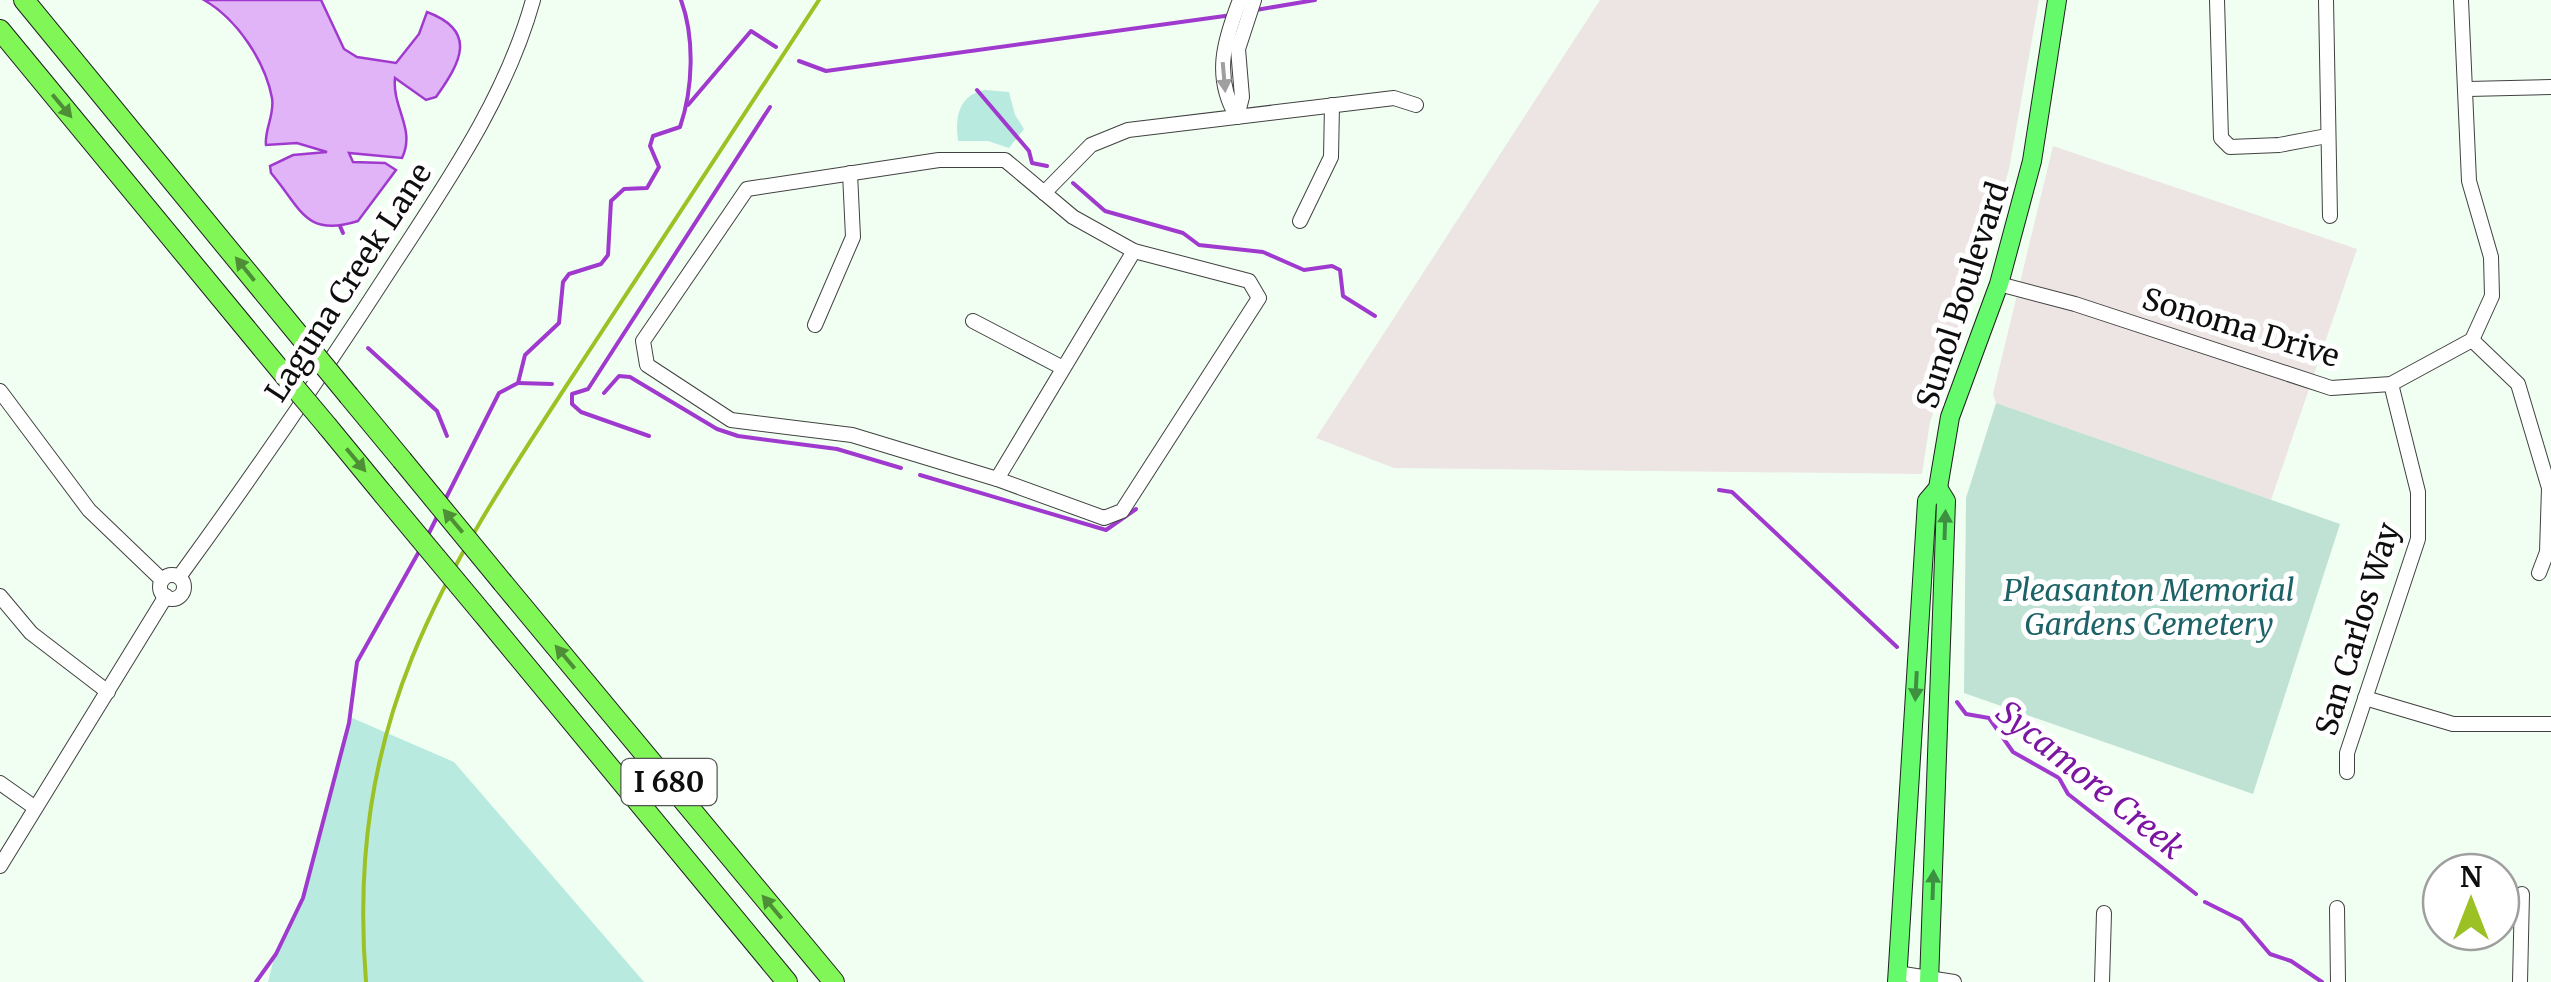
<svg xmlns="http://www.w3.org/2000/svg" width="2551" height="982" viewBox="0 0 2551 982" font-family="Merriweather,serif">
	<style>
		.industrial { fill: #ede5e3 }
		.green { fill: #b9eadf }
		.cemetery { fill: #c0e2d5 }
		.water { fill: #e0b4f7; stroke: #a03acf; stroke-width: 2.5 }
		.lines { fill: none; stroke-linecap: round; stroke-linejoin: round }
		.stream { stroke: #a03acf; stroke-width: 4 }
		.minor-casing { stroke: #414141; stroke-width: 16 }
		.major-casing { stroke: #1f1f1f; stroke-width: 20 }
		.highway-casing { stroke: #1f1f1f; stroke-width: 22 }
		.minor { stroke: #fff; stroke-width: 14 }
		.major { stroke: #65fa6b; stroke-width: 18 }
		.highway { stroke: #80f657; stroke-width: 20 }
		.rail { stroke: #9bc124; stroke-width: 4 }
		.highway-bridge-casing { stroke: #1f1f1f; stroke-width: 22; stroke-linecap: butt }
		.highway-bridge { stroke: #80f657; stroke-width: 20 }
		.oneway { fill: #9f9f9f }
		.oneway2 { fill: #4d8e36 }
		.oneway3 { fill: #3e9041 }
		.labels { text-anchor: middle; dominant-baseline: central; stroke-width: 10; stroke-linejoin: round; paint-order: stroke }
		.shield { fill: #fff; stroke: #565656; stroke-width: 2.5 }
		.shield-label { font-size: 28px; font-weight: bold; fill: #0e0e0e }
		.street-label { font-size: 30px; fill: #0e0e0e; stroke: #fff }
		.park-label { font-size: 30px; font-style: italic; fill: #1d6267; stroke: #fff }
		.water-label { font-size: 32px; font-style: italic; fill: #7b15a2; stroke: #fff }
	</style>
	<rect width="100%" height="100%" fill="#f0fff1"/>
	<g class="industrial">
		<polygon points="1600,0 2039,0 2009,169 1972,305 1930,422 1922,474 1394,468 1316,438"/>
		<polygon points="2053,146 2357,249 2271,500 1996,403 1993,394"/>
	</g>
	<g class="green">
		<path d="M985 90 1009 92 1015 115 1024 129 1009 148 988 141H958C955 118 958 95 985 90Z"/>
		<polygon points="350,717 454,762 644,982 268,982 274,958 303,898"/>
	</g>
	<polygon class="cemetery" points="1996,403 2340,524 2253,794 1964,693 1966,498"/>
	<path class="water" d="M204 0H321L344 49 357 57 396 63 419 34 427 12C478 31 461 62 436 97L426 100 395 78C392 108 416 129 402 158L349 153 353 162 385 163 396 170 358 221C305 238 301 208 271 173L270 166 293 155 327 152 297 143 266 145C264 131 275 114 272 98 265 61 237 19 204 0Z"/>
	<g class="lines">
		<g class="stream">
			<polyline points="1256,10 1315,0"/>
			<polyline points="799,61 826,71 1232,15"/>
			<polyline points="977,90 1029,151 1032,163 1047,166"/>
			<polyline points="688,105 751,31 776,47"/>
			<polyline points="1073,183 1105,211 1183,233 1199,245 1263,252 1304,270 1332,266 1340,270 1343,296 1375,316"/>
			<polyline points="340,226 343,233"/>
			<polyline points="368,348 437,411 447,436"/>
			<polyline points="518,383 552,384"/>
			<polyline points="604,393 619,376 630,377 717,429 738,436 837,449 901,468"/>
			<polyline points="649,436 581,412 572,404 572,394 588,389 770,107"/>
			<polyline points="920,475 1106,530 1136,509"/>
			<polyline points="1719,490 1732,492 1897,647"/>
			<path d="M445 500 499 393 518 383 525 355 559 323 563 282 569 274 601 264 608 255 611 201 624 189 647 188 659 167 650 146 653 136 680 127C693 89 695 38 681 0"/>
			<polyline points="428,535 437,517"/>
			<polyline points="1957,702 1966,714 1989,718 2013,752 2059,778 2068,794 2196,894"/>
			<polyline points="2205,902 2241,920 2270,954 2291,961 2322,982"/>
			<polyline points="256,982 276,954 303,898 349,723 357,662 421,548"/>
		</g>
		<defs>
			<g id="minor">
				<polyline points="2217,0 2221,138 2230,147 2279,145 2327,136"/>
				<polyline points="2326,0 2330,216"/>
				<polyline points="2468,89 2551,87"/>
				<path d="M1237 117C1213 77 1224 41 1240 0"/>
				<polyline points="1237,117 1242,97 1238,49 1254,0"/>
				<polygon points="939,160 1005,160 1073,217 1134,251 1249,281 1259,298 1122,511 1104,518 997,479 852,435 731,420 647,365 643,341 747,189"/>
				<polyline points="1044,193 1091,145 1128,130 1394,98 1416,105"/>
				<polyline points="1300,221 1331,157 1332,105"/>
				<polyline points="1999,284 2075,304 2331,388 2391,384 2472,340 2492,296 2491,257 2469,181 2461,0"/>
				<polyline points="973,321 1063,368"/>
				<polyline points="815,325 853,237 850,173"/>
				<polyline points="2472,340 2518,384 2549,488 2547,552 2539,573"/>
				<polyline points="0,391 89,510 162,580"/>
				<polyline points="997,479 1134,251"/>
				<circle cx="172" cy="587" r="12"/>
				<path d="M179 577C254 474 326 369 395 262 449 179 506 97 533 0"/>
				<polyline points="0,596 31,633 108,692"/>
				<polyline points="2365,698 2453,724 2551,724"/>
				<polyline points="2347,772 2347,753 2418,539 2418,492 2391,384"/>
				<polyline points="0,783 34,807"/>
				<polyline points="0,866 166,596"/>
				<polyline points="2337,908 2338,982"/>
				<polyline points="1897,973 1954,982"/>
				<polyline points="2102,982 2104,913"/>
				<polyline points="2520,982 2522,894"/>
			</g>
			<g id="major">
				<polyline points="1897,982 1927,501 1938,488 1950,417 1999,284 2032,161 2057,0"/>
				<polyline points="1929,982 1946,501 1938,488"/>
			</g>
			<g id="highway">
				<polyline points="24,0 307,345"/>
				<polyline points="0,30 286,377"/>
				<polyline points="349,396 402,460"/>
				<polyline points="328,427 383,494"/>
				<polyline points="503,583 834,982"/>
				<polyline points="483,614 787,982"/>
			</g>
		</defs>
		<use href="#minor" class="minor-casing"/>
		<use href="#major" class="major-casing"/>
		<use href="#highway" class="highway-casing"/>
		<use href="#minor" class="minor"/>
		<use href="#major" class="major"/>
		<use href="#highway" class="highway"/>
		<path class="rail" d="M366 982C344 708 453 560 595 342 669 228 744 114 819 0"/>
		<defs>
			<g id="highway-bridge">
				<polyline points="307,345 349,396"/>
				<polyline points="286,377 328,427"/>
				<polyline points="402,460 503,583"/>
				<polyline points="383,494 483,614"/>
			</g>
		</defs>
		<use href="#highway-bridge" class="highway-bridge-casing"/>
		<use href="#highway-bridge" class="highway-bridge"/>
	</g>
	<defs><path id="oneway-solid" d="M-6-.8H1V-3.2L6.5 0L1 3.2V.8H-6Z" transform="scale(2.5)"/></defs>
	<use class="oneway" href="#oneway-solid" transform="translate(1224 77) rotate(85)"/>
	<g class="oneway2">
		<use href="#oneway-solid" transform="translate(62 106) rotate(50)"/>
		<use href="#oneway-solid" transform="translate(245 269) rotate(-129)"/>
		<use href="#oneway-solid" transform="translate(356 460) rotate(50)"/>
		<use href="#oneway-solid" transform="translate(453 521) rotate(-130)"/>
		<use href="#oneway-solid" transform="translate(565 657) rotate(-130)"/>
		<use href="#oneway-solid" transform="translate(772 907) rotate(-130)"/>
	</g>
	<g class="oneway3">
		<use href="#oneway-solid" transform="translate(1945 525) rotate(-88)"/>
		<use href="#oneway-solid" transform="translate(1916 686) rotate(93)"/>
		<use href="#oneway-solid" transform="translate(1933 885) rotate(-88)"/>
	</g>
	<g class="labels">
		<rect class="shield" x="621.5" y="759" width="95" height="46" rx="8"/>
		<g class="shield-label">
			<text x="669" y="782">I 680</text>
		</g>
		<g class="street-label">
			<text transform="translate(348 282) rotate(-57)">Laguna Creek Lane</text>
			<text transform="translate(1962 295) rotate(-72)">Sunol Boulevard</text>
			<text transform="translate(2241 327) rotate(17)">Sonoma Drive</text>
			<text transform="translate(2357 629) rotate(-73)">San Carlos Way</text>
		</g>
		<g class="park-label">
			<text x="2149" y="590">Pleasanton Memorial<tspan x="2149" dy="34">Gardens Cemetery</tspan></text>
		</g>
		<g class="water-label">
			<text transform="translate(2090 780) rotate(39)">Sycamore Creek</text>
		</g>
	</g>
	<g transform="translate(2471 902)"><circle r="48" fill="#ffffff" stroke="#9f9f9f" stroke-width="2.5"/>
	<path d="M0-8L18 38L0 25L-18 38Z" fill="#9bc124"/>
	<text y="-15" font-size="28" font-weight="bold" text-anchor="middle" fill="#0e0e0e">N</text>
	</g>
</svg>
